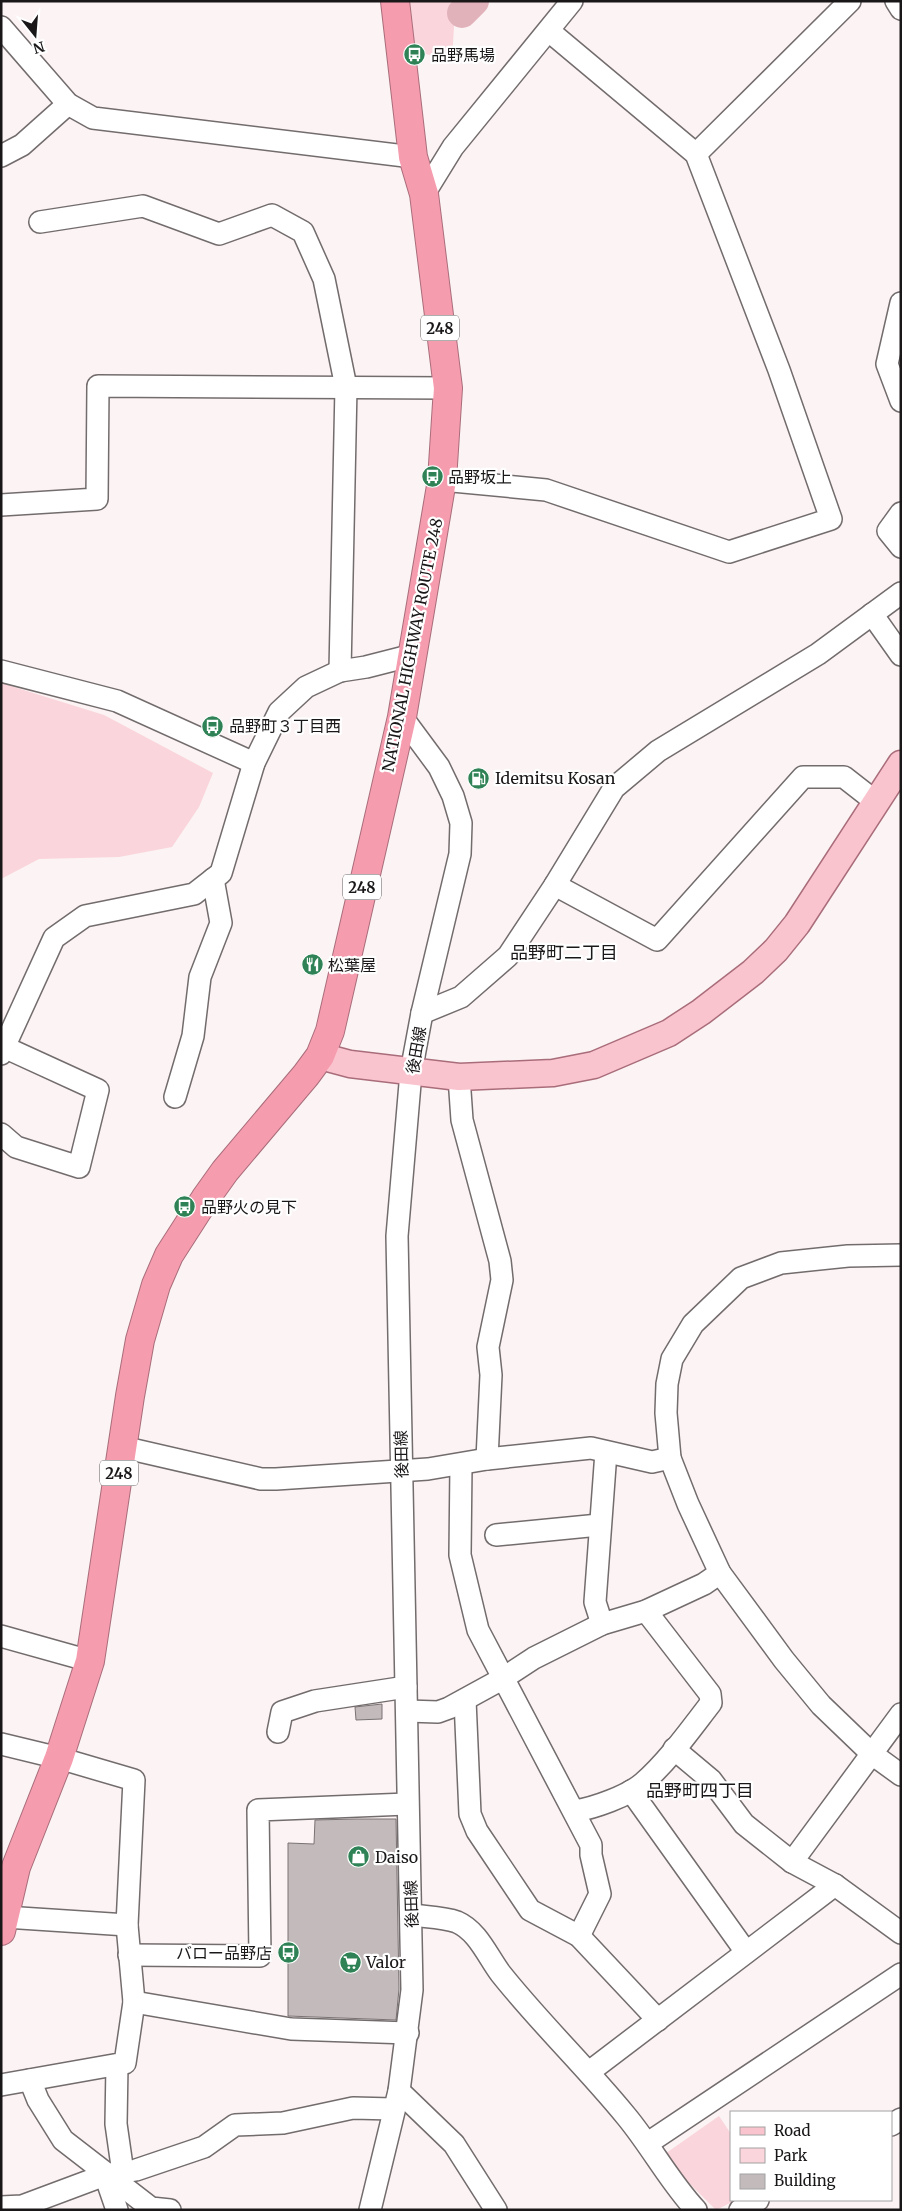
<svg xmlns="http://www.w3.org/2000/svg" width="902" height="2211" viewBox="0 0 902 2211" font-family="Merriweather,'Noto Sans JP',serif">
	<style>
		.green { fill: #fad5db }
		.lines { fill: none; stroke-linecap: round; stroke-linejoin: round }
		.river { stroke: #e2b2bb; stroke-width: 30 }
		.building { fill: #c2babb; stroke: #7a7374 }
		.minor-casing { stroke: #736c6d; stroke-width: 24 }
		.major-casing { stroke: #a96d7a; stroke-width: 29 }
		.highway-casing { stroke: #a96d7a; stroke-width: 30 }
		.minor { stroke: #fff; stroke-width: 21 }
		.major { stroke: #fac4cf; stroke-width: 26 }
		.highway { stroke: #f69caf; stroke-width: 28 }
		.labels { text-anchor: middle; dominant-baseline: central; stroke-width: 4.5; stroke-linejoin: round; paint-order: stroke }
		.shield { fill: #fff; stroke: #5f5d5d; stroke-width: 1 }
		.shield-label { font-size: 15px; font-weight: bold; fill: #1a1718 }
		.poi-label { font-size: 16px; fill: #1a1718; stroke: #fff; text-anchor: start }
		.street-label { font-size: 16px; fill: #1a1718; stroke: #fff }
		.neighbourhood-label { font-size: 18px; fill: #1a1718; stroke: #fff }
	</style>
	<rect width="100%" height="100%" fill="#fbf3f4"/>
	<g class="green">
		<polygon points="404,1 462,1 455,9 452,61 415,51"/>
		<polygon points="1,683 104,715 213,773 199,807 172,847 119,857 39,859 1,879"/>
		<polygon points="719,2116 731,2134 731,2200 736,2200 716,2210 662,2156"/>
	</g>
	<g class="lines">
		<polyline class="river" points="462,13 474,1"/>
	</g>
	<g class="building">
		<polygon points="382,1704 382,1719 356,1720 355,1707"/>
		<polygon points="356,1819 396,1819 399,1989 396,2020 288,2016 288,1843 314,1844 315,1820"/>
	</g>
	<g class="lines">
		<defs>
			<g id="minor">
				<polyline points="896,1 901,9"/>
				<polyline points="1,27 68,104 93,118 413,157"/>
				<polyline points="696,154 850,1"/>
				<polyline points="1,156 22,145 68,104"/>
				<polyline points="424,194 453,147 572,1"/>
				<polyline points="40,222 143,206 219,234 272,215 303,232 324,279 346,387 340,671"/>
				<polyline points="901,303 887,364 901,401"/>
				<polyline points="442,480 546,490 729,552 831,519 779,370 696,154 549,31"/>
				<polyline points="1,505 97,499 98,386 448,388"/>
				<polyline points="901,513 888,531 901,547"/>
				<polyline points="872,614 901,655"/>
				<polyline points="1,671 117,701 254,763"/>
				<polyline points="555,885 657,940 803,777 844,777 876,802"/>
				<polyline points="422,1013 461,997 508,956 555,885 614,788 658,751 818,654 901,593"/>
				<polyline points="1,1054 54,938 85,916 194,894 221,873 254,763 279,712 306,687 340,671 366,667 413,655"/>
				<polyline points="459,1077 462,1120 500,1261 502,1280 488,1347 491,1375 487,1459"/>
				<polyline points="175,1097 193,1036 200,977 221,923 213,879"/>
				<polyline points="1,1134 16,1147 79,1167 98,1090 4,1047"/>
				<polyline points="901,1255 848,1256 781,1263 741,1278 693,1324 672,1359 667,1384 666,1413 670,1458 688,1504 720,1573 784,1660 821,1705 872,1754 901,1775"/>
				<polyline points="122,1447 261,1479 276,1479 428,1469 487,1459 591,1448 652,1462 670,1458"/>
				<polyline points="461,1465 460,1555 478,1630 591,1845 591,1855 600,1894 579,1936"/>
				<polyline points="496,1535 599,1525"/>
				<polyline points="602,1624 595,1602 606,1452"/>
				<polyline points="1,1636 90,1661"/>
				<polyline points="465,1700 470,1814 477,1831 530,1910 579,1936 658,2020"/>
				<polyline points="407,1711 438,1712 449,1708 502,1679 534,1658 602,1624 646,1611 704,1584 720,1573"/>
				<polyline points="278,1732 282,1712 315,1701 406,1687"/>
				<polyline points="1,1744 59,1758 134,1780 127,1925 134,2002 125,2063 1,2085"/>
				<polyline points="674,1749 711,1780 744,1824 792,1862 835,1885 901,1933"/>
				<polyline points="631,1791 746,1952"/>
				<path d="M575 1811C594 1808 628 1796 643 1783 669 1760 690 1730 711 1703L710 1694 646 1611"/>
				<polyline points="792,1862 901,1714"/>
				<path d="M412 1915C426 1917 444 1917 457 1922 478 1931 488 1957 501 1974 540 2023 586 2067 626 2116 651 2146 669 2181 696 2210"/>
				<polyline points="5,1917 127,1925"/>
				<polyline points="129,1955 260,1956 258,1810 407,1804"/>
				<polyline points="134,2002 291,2029 408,2033"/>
				<polyline points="117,2065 116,2124 123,2173"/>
				<polyline points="589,2072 835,1885"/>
				<polyline points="30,2080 38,2100 63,2140 151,2208 170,2210"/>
				<polyline points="399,2091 454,2144 496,2210"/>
				<polyline points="891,2125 901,2119"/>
				<polyline points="648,2143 901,1974"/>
				<polyline points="105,2175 117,2210"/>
				<polyline points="1,2207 22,2206 105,2175 136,2170 204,2147 235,2125 283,2123 353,2108 393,2109"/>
				<polyline points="370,2210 399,2091 412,1990 397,1236 411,1072 422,1013 460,854 461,823 453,796 439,767 402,717"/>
				<polyline points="740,2210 758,2200"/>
			</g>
			<polyline id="major" points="320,1056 350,1064 459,1077 553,1073 594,1065 669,1033 701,1012 753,972 776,950 797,924 901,764"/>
			<polyline id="highway" points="1,1931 16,1867 59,1758 90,1661 130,1396 140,1340 156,1285 169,1255 205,1199 225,1171 306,1075 320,1056 330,1031 402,717 442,480 448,388 424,194 413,157 395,1"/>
		</defs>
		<use href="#minor" class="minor-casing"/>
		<use href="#major" class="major-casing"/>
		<use href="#highway" class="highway-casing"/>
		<use href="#minor" class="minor"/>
		<use href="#major" class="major"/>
		<use href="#highway" class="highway"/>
	</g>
	<defs>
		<symbol id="bus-disc" viewBox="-11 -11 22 22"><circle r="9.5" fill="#2e8255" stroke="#fff"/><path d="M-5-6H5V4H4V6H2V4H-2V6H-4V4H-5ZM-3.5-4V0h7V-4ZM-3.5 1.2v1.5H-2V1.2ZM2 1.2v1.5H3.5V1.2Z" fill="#fff"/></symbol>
		<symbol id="fuel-disc" viewBox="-11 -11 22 22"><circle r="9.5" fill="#2e8255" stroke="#fff"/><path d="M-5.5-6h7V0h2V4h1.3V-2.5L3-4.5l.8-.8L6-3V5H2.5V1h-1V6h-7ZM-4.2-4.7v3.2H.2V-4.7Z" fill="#fff"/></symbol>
		<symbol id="restaurant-disc" viewBox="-11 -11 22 22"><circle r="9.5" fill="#2e8255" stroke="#fff"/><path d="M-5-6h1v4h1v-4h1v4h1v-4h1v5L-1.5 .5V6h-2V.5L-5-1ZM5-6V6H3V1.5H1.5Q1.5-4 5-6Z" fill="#fff"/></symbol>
		<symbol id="shop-disc" viewBox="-11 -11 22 22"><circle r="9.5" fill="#2e8255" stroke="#fff"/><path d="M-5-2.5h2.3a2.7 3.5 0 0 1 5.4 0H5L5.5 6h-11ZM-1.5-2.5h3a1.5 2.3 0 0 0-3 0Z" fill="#fff"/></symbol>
		<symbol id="supermarket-disc" viewBox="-11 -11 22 22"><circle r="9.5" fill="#2e8255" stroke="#fff"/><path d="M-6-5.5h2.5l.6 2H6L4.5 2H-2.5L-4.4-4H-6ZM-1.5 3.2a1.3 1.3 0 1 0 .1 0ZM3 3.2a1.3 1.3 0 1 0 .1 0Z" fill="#fff"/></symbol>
	</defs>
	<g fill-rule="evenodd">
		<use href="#bus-disc" x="402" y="42" width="25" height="25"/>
		<use href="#bus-disc" x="420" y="464" width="25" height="25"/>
		<use href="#bus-disc" x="200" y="714" width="25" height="25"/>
		<use href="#fuel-disc" x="466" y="766" width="25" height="25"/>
		<use href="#restaurant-disc" x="300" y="952" width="25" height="25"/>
		<use href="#bus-disc" x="172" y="1194" width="25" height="25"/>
		<use href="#shop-disc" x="346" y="1844" width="25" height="25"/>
		<use href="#bus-disc" x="276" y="1940" width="25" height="25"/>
		<use href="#supermarket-disc" x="338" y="1950" width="25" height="25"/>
	</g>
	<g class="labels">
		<g class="shield">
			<rect x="421" y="315.5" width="38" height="25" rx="4"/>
			<rect x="343" y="874.5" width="38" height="25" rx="4"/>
			<rect x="100" y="1460.5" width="38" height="25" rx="4"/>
		</g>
		<g class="shield-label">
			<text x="440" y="328">248</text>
			<text x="362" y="887">248</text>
			<text x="119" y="1473">248</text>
		</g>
		<g class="poi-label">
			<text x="431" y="55">品野馬場</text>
			<text x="448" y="477">品野坂上</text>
			<text x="229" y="726">品野町３丁目西</text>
			<text x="495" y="778">Idemitsu Kosan</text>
			<text x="328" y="965">松葉屋</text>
			<text x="201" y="1207">品野火の見下</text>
			<text x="375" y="1857">Daiso</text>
			<text x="272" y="1953" text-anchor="end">バロー品野店</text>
			<text x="366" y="1962">Valor</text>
		</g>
		<g class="street-label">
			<text transform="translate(412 645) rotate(-79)">NATIONAL HIGHWAY ROUTE 248</text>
			<text transform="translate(416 1050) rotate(-80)">後田線</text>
			<text transform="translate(401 1454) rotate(-91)">後田線</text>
			<text transform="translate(411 1904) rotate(-92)">後田線</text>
		</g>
		<g class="neighbourhood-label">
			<text x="564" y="952">品野町二丁目</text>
			<text x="700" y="1790">品野町四丁目</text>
		</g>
	</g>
	<rect width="902" height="2211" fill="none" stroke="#1a1718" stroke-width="5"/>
	<rect x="730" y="2111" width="162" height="90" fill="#ffffff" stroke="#a3a2a3"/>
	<rect x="740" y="2127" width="25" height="8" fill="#fac4cf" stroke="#a3a2a3"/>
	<text x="774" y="2136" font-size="15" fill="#1a1718">Road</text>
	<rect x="740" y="2148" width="25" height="15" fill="#fad5db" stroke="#a3a2a3"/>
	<text x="774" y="2161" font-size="15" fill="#1a1718">Park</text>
	<rect x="740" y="2174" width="25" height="15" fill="#c2babb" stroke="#a3a2a3"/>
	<text x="774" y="2186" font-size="15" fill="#1a1718">Building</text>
	<g transform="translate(35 35) rotate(163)" stroke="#ffffff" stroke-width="4" paint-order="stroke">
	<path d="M0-4L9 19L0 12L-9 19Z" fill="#1a1718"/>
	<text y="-8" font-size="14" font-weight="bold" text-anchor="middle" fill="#1a1718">N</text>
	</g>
</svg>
